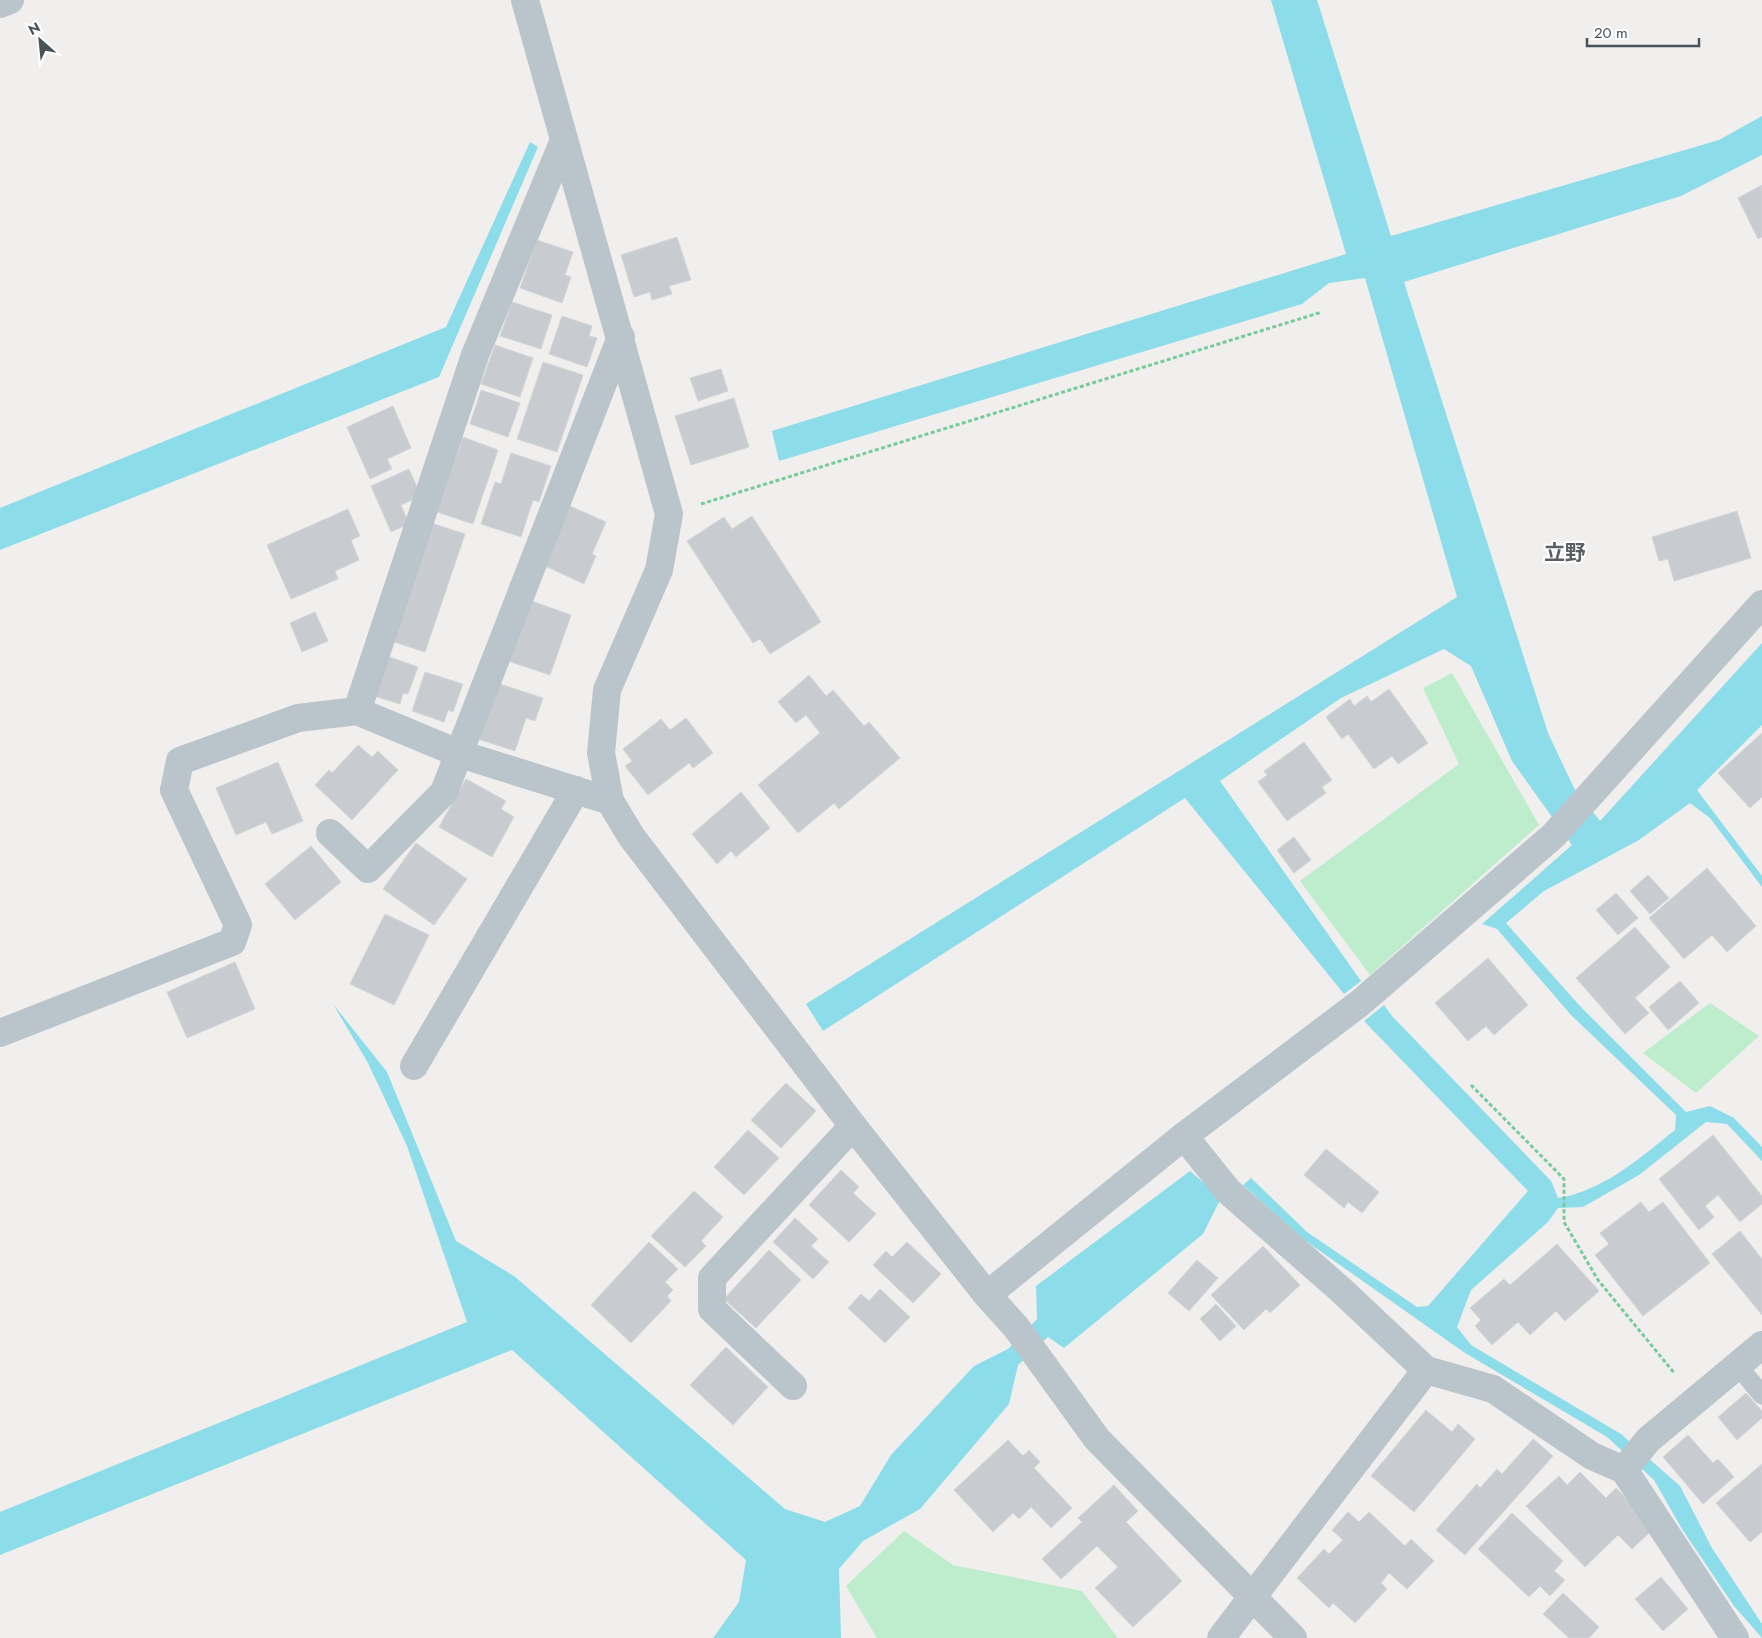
<svg xmlns="http://www.w3.org/2000/svg" width="1762" height="1638" viewBox="0 0 1762 1638" font-family="Jost,'Noto Sans JP',sans-serif">
	<style>
		.green { fill: #bdedcc }
		.water { fill: #8cdde9 }
		.building { fill: #c8ccd1; stroke: #d2d5da }
		.lines { fill: none; stroke-linecap: round; stroke-linejoin: round }
		.path { stroke: #77ca9a; stroke-width: 3; stroke-dasharray: 4 2.5; stroke-linecap: butt }
		.service { stroke: #bac4cb; stroke-width: 19 }
		.minor { stroke: #bac4cb; stroke-width: 28 }
		.labels { text-anchor: middle; dominant-baseline: central; stroke-width: 4; stroke-linejoin: round; paint-order: stroke }
		.neighbourhood-label { font-size: 21px; font-weight: bold; fill: #5b5f63; stroke: #fff }
	</style>
	<rect width="100%" height="100%" fill="#f1eeee"/>
	<g class="green">
		<polygon points="1452,673 1539,825 1370,975 1300,881 1459,764 1423,688"/>
		<polygon points="1710,1003 1759,1036 1696,1093 1643,1053"/>
		<polygon points="904,1531 953,1565 1082,1591 1118,1638 877,1638 846,1586"/>
	</g>
	<g class="water">
		<path d="M1271 0H1317L1391 236 1719 140 1762 116V155L1681 196 1404 282 1548 733 1574 788 1600 821 1762 643V725L1697 790 1762 876V887L1710 818 1690 803 1639 840 1544 891 1506 923 1579 1005 1686 1112 1710 1106 1734 1118 1762 1147V1161L1727 1124 1706 1122 1639 1175 1583 1207 1558 1208 1548 1222 1471 1290 1457 1327 1471 1345 1621 1434 1680 1486 1712 1548 1762 1624V1638L1734 1606 1682 1529 1654 1480 1607 1437 1465 1353 1303 1239 1243 1185 1251 1178 1307 1232 1417 1307 1428 1306 1528 1191 1364 1021 1384 1005 1392 1016 1551 1181 1558 1198C1603 1191 1640 1158 1675 1130L1676 1115 1571 1015 1497 929 1482 924 1572 845 1512 761 1471 666 1444 649 1341 698 1220 781 1361 981 1344 994 1185 798 823 1031 806 1004 1457 597 1365 278 1329 283 1302 304 779 461 772 431 1346 254Z"/>
		<polygon points="530,142 538,147 439,377 0,550 0,508 446,327"/>
		<polygon points="333,1004 387,1072 456,1241 514,1276 785,1509 825,1522 860,1506 891,1455 974,1366 1008,1349 1037,1319 1036,1286 1190,1171 1221,1198 1203,1234 1064,1348 1048,1337 1018,1365 1009,1404 920,1509 863,1541 839,1569 841,1638 713,1638 739,1602 746,1560 512,1350 0,1555 0,1512 467,1322 407,1146 368,1063"/>
	</g>
	<g class="building">
		<polygon points="1762,185 1762,237 1758,239 1738,198"/>
		<polygon points="677,237 691,280 669,286 672,294 652,300 650,292 634,297 621,255"/>
		<polygon points="537,240 573,252 565,275 571,277 562,303 520,288"/>
		<polygon points="512,302 552,315 541,349 500,336"/>
		<polygon points="562,316 592,326 589,336 597,338 587,367 549,354"/>
		<polygon points="495,345 533,358 520,397 481,384"/>
		<polygon points="543,362 583,375 557,452 517,439"/>
		<polygon points="721,369 728,391 698,401 690,378"/>
		<polygon points="481,390 520,403 508,437 470,424"/>
		<polygon points="734,398 749,447 691,465 675,416"/>
		<polygon points="393,406 411,448 387,459 392,469 370,479 347,427"/>
		<polygon points="463,437 498,450 473,524 437,512"/>
		<polygon points="511,453 551,466 539,502 533,500 521,537 481,524 495,482 501,484"/>
		<polygon points="409,469 421,496 401,505 409,524 391,532 371,486"/>
		<polygon points="570,506 606,522 592,554 596,556 584,584 543,565"/>
		<polygon points="348,509 360,536 351,540 359,560 335,571 338,579 291,599 267,545"/>
		<polygon points="1737,511 1751,558 1674,581 1668,559 1659,561 1652,537"/>
		<polygon points="752,516 821,622 770,654 760,639 753,643 687,541 724,517 732,529"/>
		<polygon points="428,522 465,534 425,652 388,640"/>
		<polygon points="526,599 571,615 550,675 505,660"/>
		<polygon points="315,612 328,641 302,652 290,623"/>
		<polygon points="381,654 418,667 408,694 403,693 400,704 367,694"/>
		<polygon points="425,672 463,684 453,712 448,710 444,722 412,711"/>
		<polygon points="809,675 826,696 833,690 864,726 869,722 900,758 839,809 834,803 798,833 758,785 820,733 806,715 796,723 778,702"/>
		<polygon points="497,683 543,698 535,721 526,718 515,751 478,739"/>
		<polygon points="1389,689 1428,743 1398,764 1392,756 1374,769 1348,734 1342,739 1326,717 1350,699 1354,706 1367,696 1371,702"/>
		<polygon points="686,718 713,753 693,768 689,763 648,795 625,766 632,761 623,749 661,719 670,730"/>
		<polygon points="1762,733 1762,797 1750,808 1718,773"/>
		<polygon points="1304,742 1332,780 1322,787 1326,793 1287,821 1258,782 1267,775 1264,771"/>
		<polygon points="358,745 372,757 378,751 398,770 352,820 315,785 329,770 332,773"/>
		<polygon points="278,762 303,821 272,834 266,822 236,835 216,788"/>
		<polygon points="466,779 506,801 501,809 514,817 492,857 439,827"/>
		<polygon points="741,792 770,828 736,857 731,851 717,864 692,834"/>
		<polygon points="1294,837 1311,860 1294,873 1277,850"/>
		<polygon points="416,843 467,879 434,925 383,889"/>
		<polygon points="311,846 341,882 295,920 265,884"/>
		<polygon points="1707,868 1756,926 1727,952 1712,935 1684,959 1649,918"/>
		<polygon points="1648,875 1669,898 1650,914 1630,891"/>
		<polygon points="1616,893 1638,918 1618,935 1596,910"/>
		<polygon points="385,914 429,935 394,1005 350,984"/>
		<polygon points="1635,927 1670,967 1635,998 1649,1013 1625,1034 1576,978"/>
		<polygon points="1488,958 1528,1005 1494,1035 1486,1026 1468,1041 1435,1003"/>
		<polygon points="235,962 255,1009 187,1038 167,992"/>
		<polygon points="1680,981 1699,1003 1668,1030 1649,1007"/>
		<polygon points="786,1083 816,1111 781,1148 751,1120"/>
		<polygon points="748,1130 779,1158 744,1195 714,1167"/>
		<polygon points="1713,1135 1762,1196 1762,1204 1740,1222 1718,1195 1705,1206 1714,1217 1699,1230 1659,1179"/>
		<polygon points="1326,1149 1379,1192 1362,1213 1348,1202 1344,1208 1304,1175"/>
		<polygon points="841,1170 859,1187 853,1193 876,1214 849,1242 809,1205"/>
		<polygon points="694,1191 723,1217 701,1241 706,1246 685,1267 651,1236"/>
		<polygon points="1641,1202 1649,1212 1663,1202 1710,1263 1643,1316 1595,1255 1609,1244 1600,1233"/>
		<polygon points="795,1218 818,1239 811,1246 829,1262 813,1279 773,1242"/>
		<polygon points="1740,1231 1762,1259 1762,1315 1712,1254"/>
		<polygon points="649,1242 678,1269 665,1282 673,1290 667,1296 671,1301 631,1343 591,1305"/>
		<polygon points="907,1242 941,1274 913,1303 873,1265 886,1251 892,1257"/>
		<polygon points="1557,1244 1599,1291 1565,1321 1556,1311 1530,1335 1518,1322 1492,1345 1475,1326 1481,1320 1470,1308 1504,1279 1510,1285"/>
		<polygon points="1263,1246 1300,1285 1270,1313 1266,1309 1244,1330 1211,1295"/>
		<polygon points="769,1250 801,1280 756,1328 724,1299"/>
		<polygon points="1197,1260 1218,1278 1189,1311 1168,1293"/>
		<polygon points="880,1289 910,1317 885,1343 848,1308 861,1294 869,1301"/>
		<polygon points="1216,1304 1236,1326 1220,1341 1200,1319"/>
		<polygon points="726,1347 768,1387 733,1425 690,1385"/>
		<polygon points="1746,1393 1762,1411 1762,1418 1737,1440 1718,1417"/>
		<polygon points="1426,1410 1452,1432 1458,1424 1475,1439 1414,1512 1371,1476"/>
		<polygon points="1688,1435 1713,1463 1718,1459 1734,1477 1703,1504 1663,1457"/>
		<polygon points="1533,1439 1553,1456 1465,1555 1436,1530 1477,1484 1480,1488 1497,1469 1502,1474"/>
		<polygon points="1008,1440 1023,1456 1029,1450 1040,1462 1034,1468 1072,1508 1051,1528 1031,1507 1019,1519 1013,1513 993,1532 954,1490"/>
		<polygon points="1762,1464 1762,1532 1750,1542 1716,1503"/>
		<polygon points="1580,1472 1606,1498 1616,1488 1649,1522 1650,1532 1632,1549 1618,1535 1585,1567 1526,1506 1559,1476 1567,1485"/>
		<polygon points="1114,1485 1138,1511 1126,1522 1182,1581 1133,1627 1095,1588 1118,1567 1097,1546 1061,1579 1042,1559 1082,1522 1078,1518"/>
		<polygon points="1348,1512 1359,1522 1369,1512 1405,1546 1411,1539 1434,1561 1407,1589 1389,1573 1381,1583 1387,1589 1355,1623 1333,1603 1329,1608 1297,1578 1324,1549 1329,1554 1343,1540 1332,1530"/>
		<polygon points="1512,1513 1563,1561 1554,1571 1565,1580 1550,1596 1540,1586 1529,1597 1478,1549"/>
		<polygon points="1661,1577 1688,1609 1663,1631 1635,1599"/>
		<polygon points="1563,1593 1599,1627 1589,1638 1569,1638 1543,1614"/>
	</g>
	<g class="lines">
		<g class="path">
			<polyline points="701,504 1322,312"/>
			<polyline points="1471,1085 1564,1179 1564,1222 1598,1280 1675,1374"/>
		</g>
		<polyline class="service" points="1738,1366 1762,1395"/>
		<g class="minor">
			<polyline points="525,0 669,514 659,570 607,690 601,753 610,801 631,836 853,1126 987,1295 1016,1327 1097,1439 1293,1638"/>
			<polyline points="0,4 10,0"/>
			<polyline points="357,711 475,355 564,140"/>
			<polyline points="330,833 368,869 444,792 621,337"/>
			<polyline points="0,1033 232,942 238,925 174,790 180,761 298,718 357,711 460,754 610,801"/>
			<polyline points="414,1066 576,790"/>
			<polyline points="1184,1136 1228,1191 1341,1290 1426,1370 1493,1389 1592,1456 1624,1470 1735,1638"/>
			<polyline points="987,1295 1184,1136 1360,1003 1553,836 1762,604"/>
			<polyline points="793,1386 712,1309 712,1278 853,1126"/>
			<polyline points="1624,1470 1648,1440 1762,1345"/>
			<polyline points="1221,1638 1426,1370"/>
		</g>
	</g>
	<g class="labels">
		<g class="neighbourhood-label">
			<text x="1565" y="553">立野</text>
		</g>
	</g>
	<g transform="translate(40 40) rotate(333)" stroke="#ffffff" stroke-width="4" paint-order="stroke">
	<path d="M0-4L9 19L0 12L-9 19Z" fill="#47535b"/>
	<text y="-8" font-size="14" font-weight="bold" text-anchor="middle" fill="#47535b">N</text>
	</g>
	<path d="M1587 38v8h112v-8" fill="none" stroke="#47535b" stroke-width="2.5"/>
	<text x="1594" y="38" font-size="15" fill="#47535b" stroke="#ffffff" stroke-width="4" paint-order="stroke">20 m</text>
</svg>
